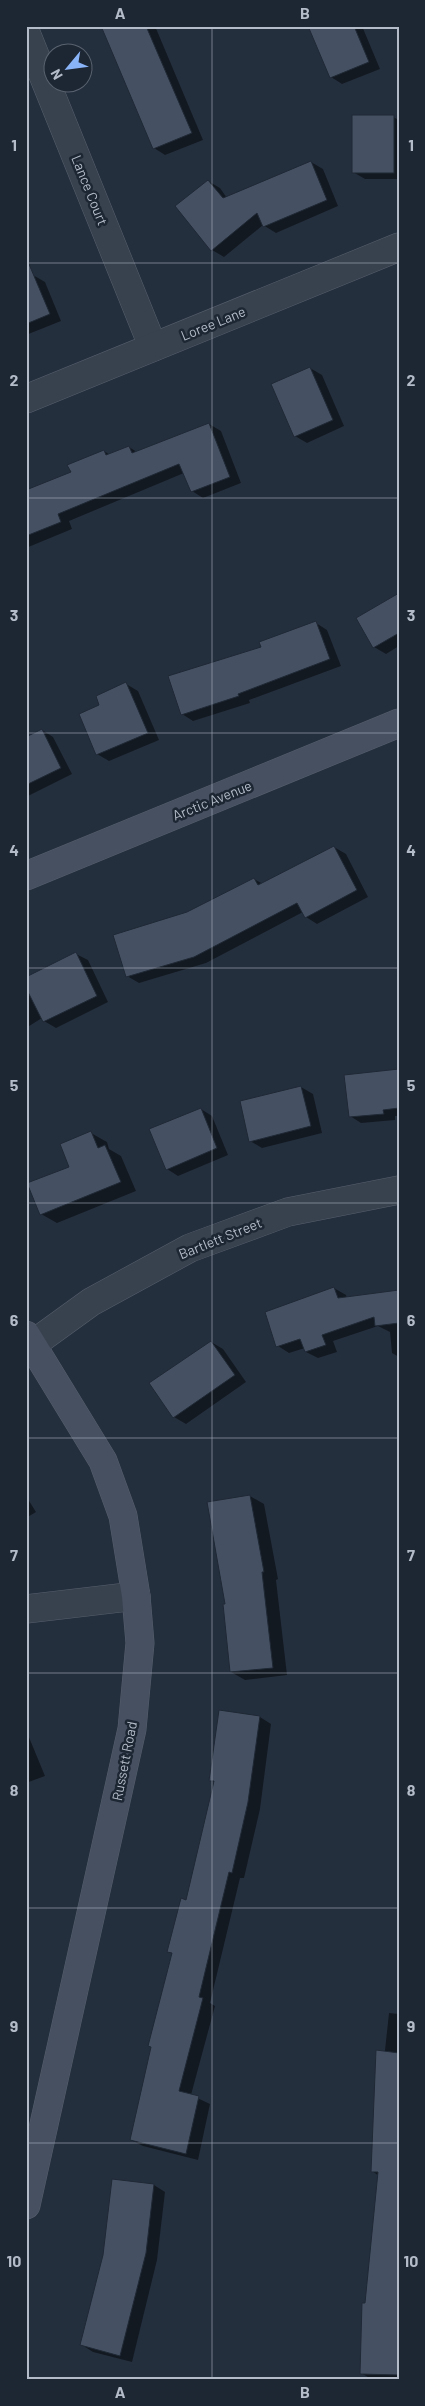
<svg xmlns="http://www.w3.org/2000/svg" width="425" height="2406" viewBox="0 0 425 2406" font-family="Barlow,sans-serif">
	<style>
		.shadow { fill: #0007 }
		.building { fill: #455162; stroke: #1f2835 }
		.lines { fill: none; stroke-linecap: round; stroke-linejoin: round }
		.street-casing { stroke: #565f6c; stroke-width: 29 }
		.secondary-casing { stroke: #565f6c; stroke-width: 29 }
		.street { stroke: #38414e; stroke-width: 28 }
		.secondary { stroke: #465061; stroke-width: 28 }
		.grid { fill: none; stroke: #b4bcc9; stroke-width: 1; stroke-opacity: 0.55 }
		.labels { text-anchor: middle; dominant-baseline: central; stroke-width: 5; stroke-linejoin: round; paint-order: stroke }
		.street-label { font-size: 14px; fill: #b4bcc9; stroke: #1d2633 }
		.neatline { fill: none; stroke: #b4bcc9; stroke-width: 2 }
		.grid-label { font-size: 16px; text-anchor: middle; font-weight: bold; fill: #b4bcc9 }
	</style>
	<rect width="100%" height="100%" fill="#242f3e"/>
	<g class="shadow">
		<polygon points="102,26 155,26 203,140 165,155 154,148"/>
		<polygon points="310,26 362,26 380,69 342,84 331,77"/>
		<polygon points="393,117 399,120 399,179 365,179 353,172"/>
		<polygon points="311,162 323,169 338,206 276,233 263,225 224,257 212,250 177,206 208,181 220,188 227,198"/>
		<polygon points="33,275 45,282 61,321 26,335 26,278"/>
		<polygon points="310,368 322,375 344,426 307,443 295,436"/>
		<polygon points="209,424 221,431 241,483 203,498 192,491 184,473 69,521 72,529 26,548 26,492 72,473 104,451 110,455 129,447 137,452"/>
		<polygon points="399,595 399,646 386,654 374,647"/>
		<polygon points="316,623 327,630 341,666 249,700 250,703 193,721 182,714 262,647"/>
		<polygon points="126,684 138,691 159,740 109,761 97,754 101,706"/>
		<polygon points="42,730 53,737 72,774 26,797 26,738"/>
		<polygon points="334,847 346,854 368,897 317,924 306,917 303,912 206,963 139,983 127,976 188,914 254,879 263,884"/>
		<polygon points="76,954 88,960 108,1002 56,1028 44,1021 42,1018 26,1028 26,978"/>
		<polygon points="399,1070 399,1116 395,1116 395,1120 361,1123 350,1116"/>
		<polygon points="301,1087 313,1094 322,1133 262,1148 250,1141"/>
		<polygon points="201,1109 212,1116 228,1155 178,1176 167,1169"/>
		<polygon points="91,1133 107,1142 109,1149 121,1156 136,1191 57,1223 41,1214"/>
		<polygon points="334,1288 346,1295 347,1298 399,1291 399,1357 392,1353 390,1332 378,1326 333,1341 337,1352 318,1358 306,1352 305,1348 289,1353 278,1346"/>
		<polygon points="211,1342 223,1349 246,1382 186,1424 174,1417"/>
		<polygon points="26,1496 36,1512 26,1518"/>
		<polygon points="250,1496 264,1504 278,1579 276,1580 287,1675 245,1680 231,1672 226,1605 208,1503"/>
		<polygon points="260,1717 271,1724 260,1809 244,1878 240,1878 210,2003 215,2006 191,2095 210,2104 198,2160 143,2146 131,2140 173,1954 169,1952 187,1901 215,1783 211,1780"/>
		<polygon points="26,1730 45,1776 26,1783"/>
		<polygon points="389,2013 399,2014 399,2380 373,2380 361,2373 379,2176 372,2171"/>
		<polygon points="154,2185 165,2192 157,2260 132,2362 93,2352 82,2345"/>
	</g>
	<g class="building">
		<polygon points="101,26 146,26 192,133 153,149"/>
		<polygon points="308,26 354,26 369,62 330,78"/>
		<rect x="352" y="115" width="42" height="58"/>
		<polygon points="311,161 327,200 263,227 257,213 211,251 175,206 208,180 223,198"/>
		<polygon points="26,257 50,314 26,324"/>
		<polygon points="310,367 333,420 294,437 271,384"/>
		<polygon points="209,423 230,477 191,492 179,464 58,514 61,522 26,536 26,490 71,472 67,465 104,450 106,455 129,446 132,453"/>
		<polygon points="399,593 399,633 373,648 356,618"/>
		<polygon points="316,621 330,659 238,694 239,696 181,715 168,676 261,647 259,642"/>
		<polygon points="126,682 148,733 96,755 79,714 99,705 96,696"/>
		<polygon points="42,729 61,768 26,785 26,737"/>
		<polygon points="334,846 357,890 305,918 297,903 194,957 126,977 113,935 187,912 254,878 258,885"/>
		<polygon points="76,952 97,996 43,1022 26,988 26,977"/>
		<polygon points="399,1069 399,1108 383,1110 384,1114 349,1117 344,1075"/>
		<polygon points="301,1086 311,1126 249,1142 240,1101"/>
		<polygon points="201,1108 217,1148 166,1170 149,1129"/>
		<polygon points="91,1131 98,1148 105,1145 121,1182 40,1215 27,1183 69,1167 60,1144"/>
		<polygon points="334,1287 338,1298 399,1290 399,1323 375,1326 374,1317 322,1335 326,1345 305,1352 300,1339 276,1347 265,1312"/>
		<polygon points="211,1341 235,1375 173,1418 149,1383"/>
		<polygon points="250,1495 264,1572 262,1572 273,1668 230,1672 223,1604 225,1604 207,1502"/>
		<polygon points="219,1710 260,1716 248,1802 232,1873 229,1872 199,1997 203,1998 179,2091 199,2096 186,2154 130,2140 151,2047 148,2046 172,1953 167,1952 181,1898 186,1900 214,1781 209,1781"/>
		<polygon points="376,2050 399,2053 399,2375 360,2374 362,2303 365,2303 378,2172 371,2172"/>
		<polygon points="112,2179 154,2184 146,2253 120,2356 80,2345 103,2255"/>
	</g>
	<g class="lines">
		<defs>
			<g id="street">
				<polyline points="26,33 153,347"/>
				<polyline points="26,399 399,247"/>
				<polyline points="33,1344 91,1302 190,1248 288,1212 399,1190"/>
				<polyline points="26,1609 136,1596"/>
			</g>
			<g id="secondary">
				<polyline points="26,876 399,723"/>
				<polyline points="26,1335 103,1461 123,1516 136,1596 140,1643 132,1729 26,2205"/>
			</g>
		</defs>
		<use href="#street" class="street-casing"/>
		<use href="#secondary" class="secondary-casing"/>
		<use href="#street" class="street"/>
		<use href="#secondary" class="secondary"/>
	</g>
	<path class="grid" d="M212 26V2380M26 263H399M26 498H399M26 733H399M26 968H399M26 1203H399M26 1438H399M26 1673H399M26 1908H399M26 2143H399"/>
	<g class="labels">
		<g class="street-label">
			<text transform="translate(90 190) rotate(68)">Lance Court</text>
			<text transform="translate(213 323) rotate(-22)">Loree Lane</text>
			<text transform="translate(212 800) rotate(-22)">Arctic Avenue</text>
			<text transform="translate(220 1238) rotate(-22)">Bartlett Street</text>
			<text transform="translate(124 1761) rotate(-79)">Russett Road</text>
		</g>
	</g>
	<rect width="425" height="2406" fill="none" stroke="#1d2633" stroke-width="55"/>
	<g transform="translate(68 68) rotate(241)"><circle r="24" fill="#1d2633" stroke="#59626f"/>
	<path d="M0-4L9 19L0 12L-9 19Z" fill="#8ab4f8"/>
	<text y="-8" font-size="14" font-weight="bold" text-anchor="middle" fill="#b4bcc9">N</text>
	</g>
	<rect x="28" y="28" width="370" height="2350" class="neatline"/>
	<g class="grid-label">
		<text x="120" y="19">A</text>
		<text x="305" y="19">B</text>
		<text x="14" y="151">1</text>
		<text x="411" y="151">1</text>
		<text x="14" y="386">2</text>
		<text x="411" y="386">2</text>
		<text x="14" y="621">3</text>
		<text x="411" y="621">3</text>
		<text x="14" y="856">4</text>
		<text x="411" y="856">4</text>
		<text x="14" y="1091">5</text>
		<text x="411" y="1091">5</text>
		<text x="14" y="1326">6</text>
		<text x="411" y="1326">6</text>
		<text x="14" y="1561">7</text>
		<text x="411" y="1561">7</text>
		<text x="14" y="1796">8</text>
		<text x="411" y="1796">8</text>
		<text x="14" y="2032">9</text>
		<text x="411" y="2032">9</text>
		<text x="14" y="2267">10</text>
		<text x="411" y="2267">10</text>
		<text x="120" y="2398">A</text>
		<text x="305" y="2398">B</text>
	</g>
</svg>
